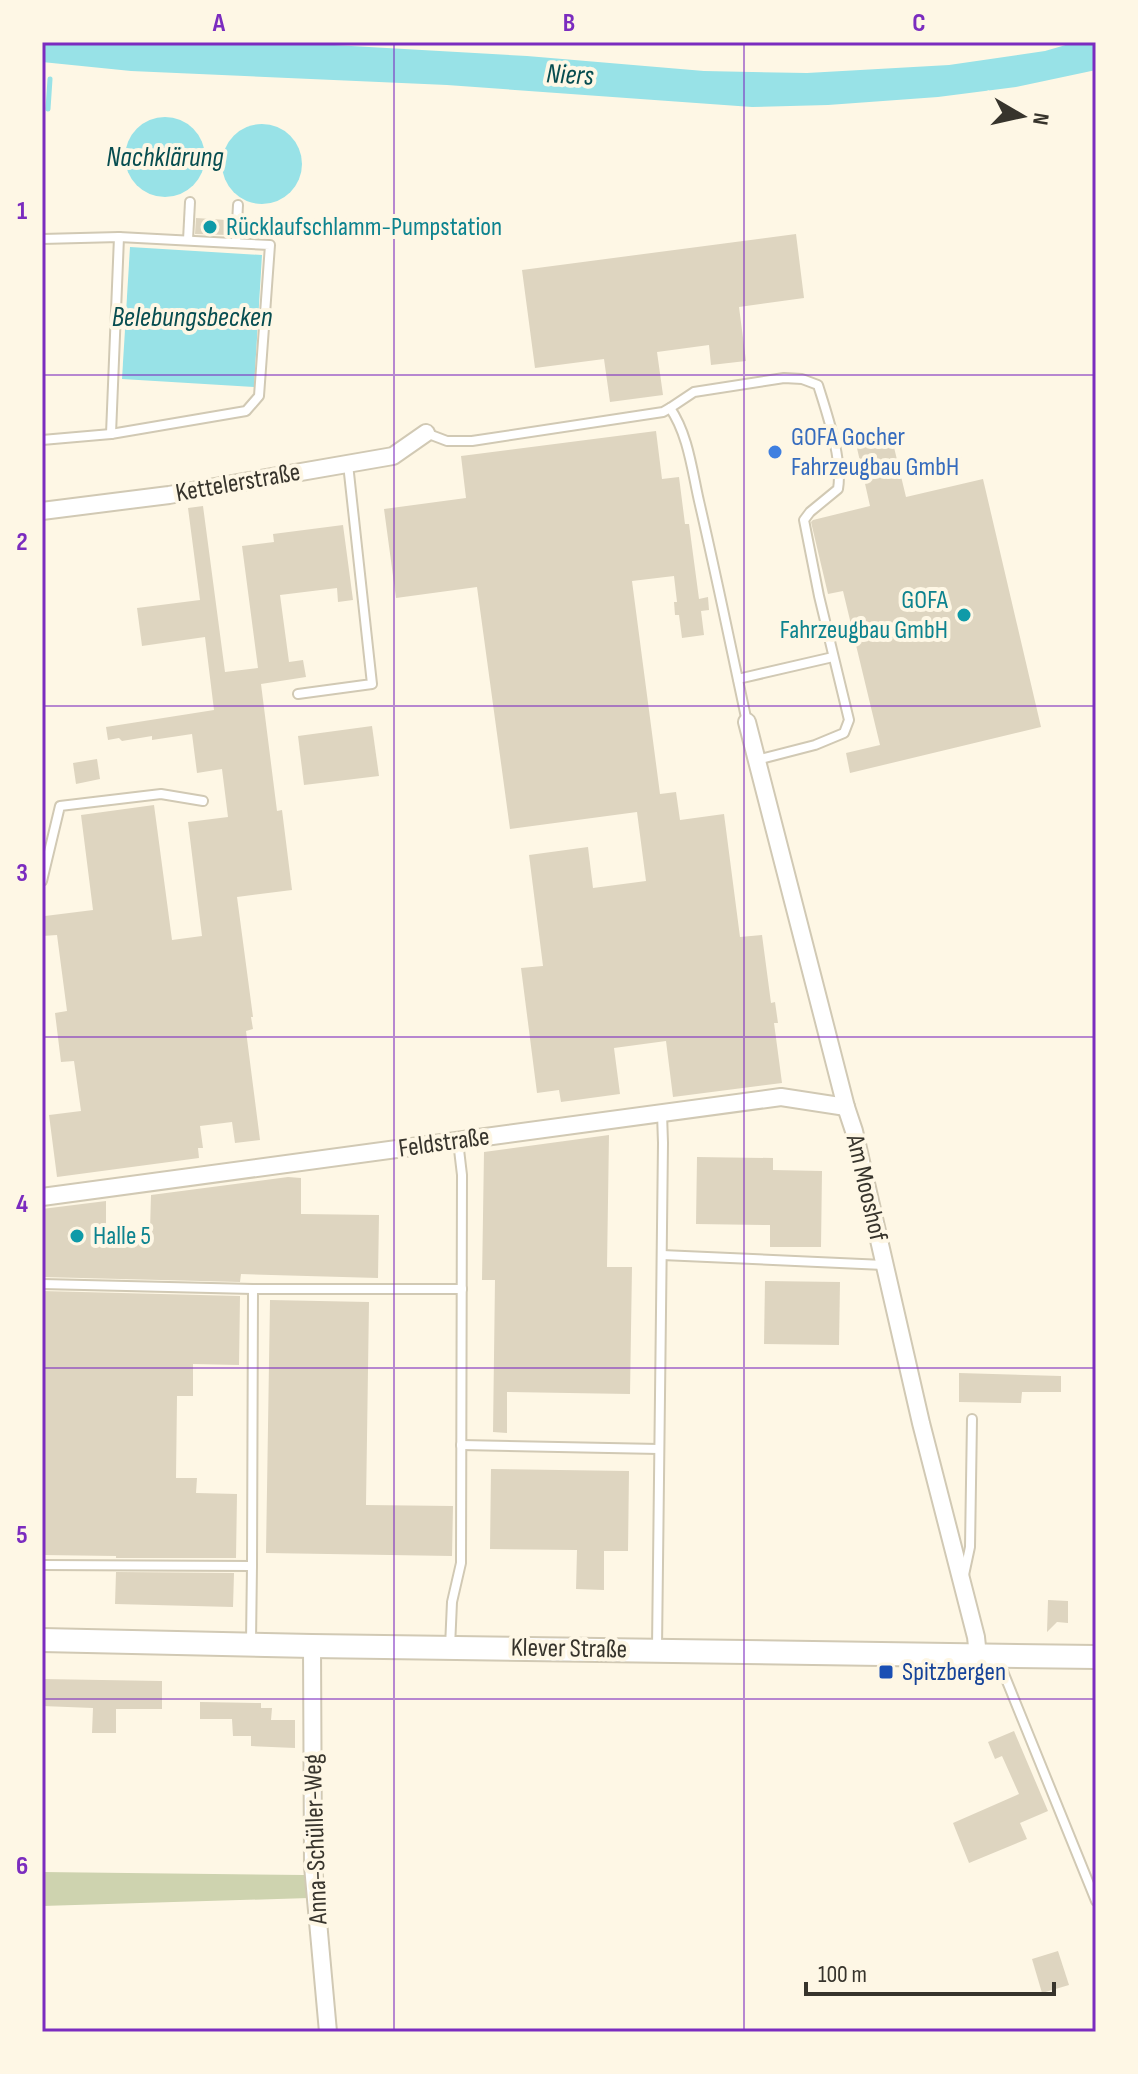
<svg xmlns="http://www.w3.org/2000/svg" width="1138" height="2074" viewBox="0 0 1138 2074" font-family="'Sofia Sans Condensed',sans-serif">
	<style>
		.green { fill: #ced3af }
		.water { fill: #98e2e7 }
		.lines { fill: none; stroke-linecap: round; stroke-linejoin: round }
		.stream { stroke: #98e2e7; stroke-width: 5 }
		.building { fill: #ded5c0 }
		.lane-casing { stroke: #d1c9b4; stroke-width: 12 }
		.street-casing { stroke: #d1c9b4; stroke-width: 20 }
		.secondary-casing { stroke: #d1c9b4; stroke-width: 26 }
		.lane { stroke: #fff; stroke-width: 8 }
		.street { stroke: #fff; stroke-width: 16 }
		.secondary { stroke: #fff; stroke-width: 22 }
		.grid { fill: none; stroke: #7b2cbf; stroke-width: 2; stroke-opacity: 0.55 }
		.culture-dot { fill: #0f9aa8; stroke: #fef7e5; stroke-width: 3 }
		.shop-dot { fill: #3f7fe0; stroke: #fef7e5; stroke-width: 3 }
		.transit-dot { fill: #1a4fb4; stroke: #fef7e5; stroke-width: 3 }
		.labels { text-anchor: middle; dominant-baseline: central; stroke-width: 8; stroke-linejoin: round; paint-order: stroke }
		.culture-label { font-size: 26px; fill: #0d838f; stroke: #fef7e5; text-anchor: start }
		.shop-label { font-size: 26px; fill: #366cbe; stroke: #fef7e5; text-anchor: start }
		.street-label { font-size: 26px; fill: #37342c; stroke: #fef7e5 }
		.transit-label { font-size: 26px; fill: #164399; stroke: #fef7e5; text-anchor: start }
		.water-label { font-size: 28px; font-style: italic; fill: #074d50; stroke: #fef7e5 }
		.neatline { fill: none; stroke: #7b2cbf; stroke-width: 3 }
		.grid-label { font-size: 26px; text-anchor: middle; font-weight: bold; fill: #7b2cbf }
	</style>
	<rect width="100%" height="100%" fill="#fef7e5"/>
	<polygon class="green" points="42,1872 304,1875 309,1898 42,1906"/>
	<g class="water">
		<polygon points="42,42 281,42 527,56 704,71 807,73 949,65 1045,51 1076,42 1096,42 1096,70 1016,87 938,97 828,105 752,107 447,85 131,71 42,62"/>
		<circle cx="165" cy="157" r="40"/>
		<circle cx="262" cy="164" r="40"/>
		<polygon points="130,247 262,255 254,387 122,379"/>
	</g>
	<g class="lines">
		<polyline class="stream" points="48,109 50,79"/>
	</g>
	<g class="building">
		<polygon points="196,218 227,220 227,235 195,234"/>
		<polygon points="796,234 804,298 739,307 746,361 711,365 709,345 657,352 663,395 610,402 604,359 535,368 522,270"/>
		<polygon points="656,431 662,479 679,477 685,524 689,524 699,599 708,597 709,610 701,611 704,635 682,638 679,615 675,615 674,602 677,602 674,576 632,581 660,794 676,792 680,820 724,814 740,937 762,935 771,1003 775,1002 778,1023 774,1023 782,1083 673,1097 666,1041 614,1048 620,1094 561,1102 559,1090 537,1093 521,968 543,966 529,855 588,847 593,888 646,881 637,812 510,829 477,587 396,598 384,509 466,498 461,456"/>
		<polygon points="892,439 906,497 983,479 1041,727 850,773 846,753 880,745 843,591 828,594 811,522 813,520 870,506 857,448"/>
		<polygon points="203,506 225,672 258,668 242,546 274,542 273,534 343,525 353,600 338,602 337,588 280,595 289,662 303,660 306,677 261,684 277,811 282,810 292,890 237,897 253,1017 251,1017 253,1029 246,1031 260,1140 235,1143 232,1122 200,1126 203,1148 198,1148 199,1158 57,1177 49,1115 81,1111 74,1061 61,1062 55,1013 67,1011 57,935 42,936 42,933 45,916 93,910 81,815 154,805 172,940 202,936 188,822 228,817 222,769 197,773 192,734 152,740 152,736 122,741 119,738 108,740 106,727 214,710 205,637 142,646 137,608 200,600 188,508"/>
		<polygon points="372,726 379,776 304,785 298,736"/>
		<polygon points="97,759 100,779 76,784 73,763"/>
		<polygon points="609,1135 607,1267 632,1267 630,1394 507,1392 507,1433 493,1432 495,1280 482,1280 484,1152"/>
		<polygon points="697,1157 773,1158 773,1170 822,1171 821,1247 770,1247 770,1225 696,1224"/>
		<polygon points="288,1177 301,1178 301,1214 379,1215 378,1278 241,1274 240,1282 42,1277 42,1209 106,1201 106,1230 150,1230 151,1195"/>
		<polygon points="765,1281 840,1282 839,1345 764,1344"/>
		<polygon points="42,1291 240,1296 239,1365 193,1364 193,1396 177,1396 176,1478 197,1478 196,1493 237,1494 236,1558 116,1558 116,1556 42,1555"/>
		<polygon points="270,1300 369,1302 366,1505 453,1506 452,1556 266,1553"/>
		<polygon points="959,1373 1061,1376 1061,1392 1022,1392 1021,1403 959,1402"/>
		<polygon points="491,1469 629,1471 628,1551 604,1551 604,1590 576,1589 577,1550 490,1549"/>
		<polygon points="116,1572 234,1573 233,1607 115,1604"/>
		<polygon points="1048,1600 1068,1601 1068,1623 1057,1622 1047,1632"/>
		<polygon points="42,1679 162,1681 162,1709 116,1709 116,1733 92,1733 93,1708 42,1706"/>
		<polygon points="200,1702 261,1703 261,1708 272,1708 271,1720 295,1720 295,1748 251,1746 251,1736 233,1736 232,1719 200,1719"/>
		<polygon points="1014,1731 1048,1811 1020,1823 1027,1839 969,1863 953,1823 1019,1794 1002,1756 995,1759 988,1742"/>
		<polygon points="1058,1951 1069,1985 1042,1993 1032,1959"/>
	</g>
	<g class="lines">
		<defs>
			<g id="lane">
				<polyline points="42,239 119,237 270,245 259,396 246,411 111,434 42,440"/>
				<polyline points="188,240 190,202"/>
				<polyline points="236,242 238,205"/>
				<path d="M670 408 694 392 784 378 802 379 818 385C827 414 843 460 838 489L810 512 804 520 819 596 849 720 844 733 815 745 757 760"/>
				<path d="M426 433 447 441H472L663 412 670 408C688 434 692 470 699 501 716 574 731 648 747 722"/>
				<polyline points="111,434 119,237"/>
				<polyline points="738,679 833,657"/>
				<polyline points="298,694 372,684 348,464"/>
				<polyline points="42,881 60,806 161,794 203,801"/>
				<polyline points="662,1255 884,1265"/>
				<polyline points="42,1284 253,1289 462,1289"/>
				<polyline points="461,1445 659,1449"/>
				<polyline points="42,1565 252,1566 253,1289"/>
				<polyline points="964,1575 970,1547 972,1419"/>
				<polyline points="251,1641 252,1566"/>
				<polyline points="450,1647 452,1602 461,1563 462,1175 458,1141"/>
				<polyline points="657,1648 663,1143 662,1113"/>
				<polyline points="999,1657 1004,1674 1096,1901"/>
			</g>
			<g id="street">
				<polyline points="42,511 169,495 393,456 426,433"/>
				<polyline points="747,722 846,1107 854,1131 921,1423 976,1637 978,1656"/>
				<polyline points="42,1197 781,1097 846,1107"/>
				<polyline points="312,1646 313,1866 328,2032"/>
			</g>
			<polyline id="secondary" points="42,1640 312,1646 1096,1657"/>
		</defs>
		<use href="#lane" class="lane-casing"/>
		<use href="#street" class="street-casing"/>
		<use href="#secondary" class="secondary-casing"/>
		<use href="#lane" class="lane"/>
		<use href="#street" class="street"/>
		<use href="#secondary" class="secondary"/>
	</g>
	<path class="grid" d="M394 42V2032M744 42V2032M42 375H1096M42 706H1096M42 1037H1096M42 1368H1096M42 1699H1096"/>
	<g class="culture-dot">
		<circle cx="210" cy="227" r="8"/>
		<circle cx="964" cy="615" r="8"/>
		<circle cx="77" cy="1236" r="8"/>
	</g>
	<circle class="shop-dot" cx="775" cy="452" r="8"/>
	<rect class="transit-dot" x="878" y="1664" width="16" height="16" rx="4"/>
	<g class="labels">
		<g class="culture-label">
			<text x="226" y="227">Rücklaufschlamm-Pumpstation</text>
			<text x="948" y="600" text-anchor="end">GOFA<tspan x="948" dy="30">Fahrzeugbau GmbH</tspan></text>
			<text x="93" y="1236">Halle 5</text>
		</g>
		<g class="shop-label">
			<text x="791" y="437">GOFA Gocher<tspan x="791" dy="30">Fahrzeugbau GmbH</tspan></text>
		</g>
		<g class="street-label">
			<text transform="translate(238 483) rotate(-10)">Kettelerstraße</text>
			<text transform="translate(444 1143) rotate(-8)">Feldstraße</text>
			<text transform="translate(866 1188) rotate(77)">Am Mooshof</text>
			<text transform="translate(569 1649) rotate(1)">Klever Straße</text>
			<text transform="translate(316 1839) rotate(-92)">Anna-Schüller-Weg</text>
		</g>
		<g class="transit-label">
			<text x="902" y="1672">Spitzbergen</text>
		</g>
		<g class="water-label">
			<text transform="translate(570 75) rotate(3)">Niers</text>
			<text x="165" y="157">Nachklärung</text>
			<text x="192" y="317">Belebungsbecken</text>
		</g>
	</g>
	<rect width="1138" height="2074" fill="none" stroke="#fef7e5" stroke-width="88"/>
	<g transform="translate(1022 116) rotate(99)" stroke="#fef7e5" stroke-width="6" paint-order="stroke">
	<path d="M0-6L14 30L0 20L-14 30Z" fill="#37342c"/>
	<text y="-12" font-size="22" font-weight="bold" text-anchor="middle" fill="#37342c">N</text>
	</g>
	<path d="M806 1982v12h248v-12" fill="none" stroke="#37342c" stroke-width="4"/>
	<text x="818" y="1982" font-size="24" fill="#37342c" stroke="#fef7e5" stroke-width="6" paint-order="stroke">100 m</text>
	<rect x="44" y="44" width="1050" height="1986" class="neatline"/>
	<g class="grid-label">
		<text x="219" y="31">A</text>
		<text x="569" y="31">B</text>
		<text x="919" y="31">C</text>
		<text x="22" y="219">1</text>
		<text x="22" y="550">2</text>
		<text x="22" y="881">3</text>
		<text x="22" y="1212">4</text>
		<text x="22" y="1543">5</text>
		<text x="22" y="1874">6</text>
	</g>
</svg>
